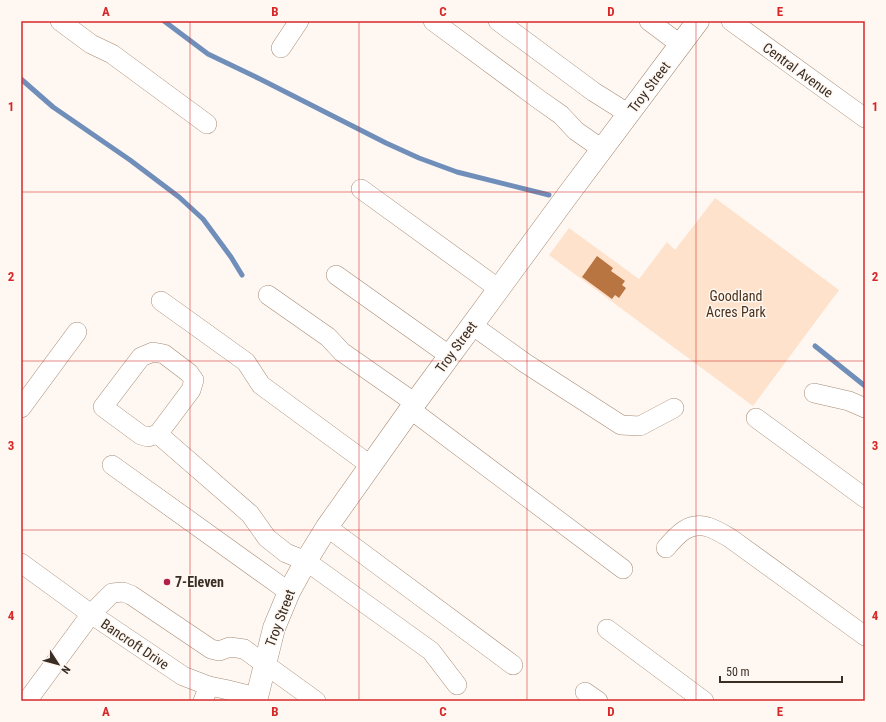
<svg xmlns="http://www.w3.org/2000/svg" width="886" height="722" viewBox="0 0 886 722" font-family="'Roboto Condensed',sans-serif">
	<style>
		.green { fill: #fee2cb }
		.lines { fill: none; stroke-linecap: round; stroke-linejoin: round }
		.stream { stroke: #6f8eb9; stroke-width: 5 }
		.building { fill: #b87441 }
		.minor-casing { stroke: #a78b74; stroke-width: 20 }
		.major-casing { stroke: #a78b74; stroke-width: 23 }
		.minor { stroke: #fff; stroke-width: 19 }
		.major { stroke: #fff; stroke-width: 22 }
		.grid { fill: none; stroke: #d62828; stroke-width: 1; stroke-opacity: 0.55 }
		.poi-dot { fill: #b11f4b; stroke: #fef7f2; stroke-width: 1.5 }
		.labels { text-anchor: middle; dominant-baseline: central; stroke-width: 3; stroke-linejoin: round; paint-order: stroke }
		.street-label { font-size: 14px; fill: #3a2e24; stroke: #fef7f2 }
		.park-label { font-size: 14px; fill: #4c3118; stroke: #fef7f2 }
		.poi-label { font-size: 14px; font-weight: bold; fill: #3a2e24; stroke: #fef7f2; text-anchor: start }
		.neatline { fill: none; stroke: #d62828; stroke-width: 1.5 }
		.grid-label { font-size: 13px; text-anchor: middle; font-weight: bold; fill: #d62828 }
	</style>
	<rect width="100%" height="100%" fill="#fef7f2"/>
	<polygon class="green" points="715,198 839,290 753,406 549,255 569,228 639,279 667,242 675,250"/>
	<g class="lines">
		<g class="stream">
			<polyline points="164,21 208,54 260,79 386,143 419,158 457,172 549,195"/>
			<polyline points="21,79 53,107 130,160 179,197 203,219 231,257 242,275"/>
			<polyline points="815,346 865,386"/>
		</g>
	</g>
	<polygon class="building" points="597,256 613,268 611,271 625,281 622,285 626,288 619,298 615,295 612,299 582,277"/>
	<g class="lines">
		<defs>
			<g id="minor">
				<polyline points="60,21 91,44 112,54 207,124"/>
				<polyline points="433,21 537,98 561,115 576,131 602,149"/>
				<polyline points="498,21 594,92 629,114"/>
				<polyline points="649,21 681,45"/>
				<polyline points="731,21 865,118"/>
				<polyline points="281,48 299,21"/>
				<polyline points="361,189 499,289"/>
				<polyline points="336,275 450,356"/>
				<polyline points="268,295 328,337 342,352 415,403"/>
				<polyline points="161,301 246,362 261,385 370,465"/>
				<polyline points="472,325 525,363 621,425 640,426 674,408"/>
				<polygon points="153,352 164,354 189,373 194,380 191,390 158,434 148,437 141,435 103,407 141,357"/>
				<polyline points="814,393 849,401 865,408"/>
				<polyline points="21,408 77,332"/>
				<polyline points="410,409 623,569"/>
				<polyline points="756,418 865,498"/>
				<polyline points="158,434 250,514 267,538 286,553 306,561 431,651 457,685"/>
				<polyline points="112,465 289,592"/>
				<polyline points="327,527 513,665"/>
				<path d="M666 548C677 535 689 521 708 527 715 529 723 534 730 538L865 636"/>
				<polyline points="21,563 91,614 183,676 209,686 224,689 257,697"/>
				<polyline points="607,629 704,701"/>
				<polyline points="585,692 598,701"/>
				<polyline points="27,701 91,614 112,593 123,592 131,595 211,649 219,651 230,647 244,649 316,701"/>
				<polyline points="203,701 209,686"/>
			</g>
			<polyline id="major" points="256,701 274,628 289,592 306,561 327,527 415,403 567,196 698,21"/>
		</defs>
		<use href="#minor" class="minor-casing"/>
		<use href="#major" class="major-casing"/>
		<use href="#minor" class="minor"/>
		<use href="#major" class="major"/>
	</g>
	<path class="grid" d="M190 21V701M359 21V701M527 21V701M696 21V701M21 192H865M21 361H865M21 530H865"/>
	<circle class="poi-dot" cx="167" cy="582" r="4"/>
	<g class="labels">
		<g class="street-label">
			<text transform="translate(798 70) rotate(36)">Central Avenue</text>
			<text transform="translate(649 87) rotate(-53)">Troy Street</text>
			<text transform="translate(456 347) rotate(-54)">Troy Street</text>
			<text transform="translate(280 618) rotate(-69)">Troy Street</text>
			<text transform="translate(135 644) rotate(34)">Bancroft Drive</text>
		</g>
		<g class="park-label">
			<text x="736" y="296">Goodland<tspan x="736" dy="16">Acres Park</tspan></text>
		</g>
		<g class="poi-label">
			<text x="175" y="582">7-Eleven</text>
		</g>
	</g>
	<rect width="886" height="722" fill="none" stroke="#fef7f2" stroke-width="44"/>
	<g transform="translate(58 664) rotate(126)" stroke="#fef7f2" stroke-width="3" paint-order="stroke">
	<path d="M0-3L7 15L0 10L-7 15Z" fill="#3a2e24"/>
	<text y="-6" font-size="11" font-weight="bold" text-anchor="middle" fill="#3a2e24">N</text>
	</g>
	<path d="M720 676v6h122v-6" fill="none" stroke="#3a2e24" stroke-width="2"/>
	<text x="726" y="676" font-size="12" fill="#3a2e24" stroke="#fef7f2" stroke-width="3" paint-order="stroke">50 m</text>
	<rect x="22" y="22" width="842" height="678" class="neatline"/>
	<g class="grid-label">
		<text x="106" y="16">A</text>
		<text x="275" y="16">B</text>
		<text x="443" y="16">C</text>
		<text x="611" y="16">D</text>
		<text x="780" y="16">E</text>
		<text x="11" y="111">1</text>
		<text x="875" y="111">1</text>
		<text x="11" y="281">2</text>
		<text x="875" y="281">2</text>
		<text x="11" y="450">3</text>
		<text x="875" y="450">3</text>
		<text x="11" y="620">4</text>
		<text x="875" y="620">4</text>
		<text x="106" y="716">A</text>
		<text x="275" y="716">B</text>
		<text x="443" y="716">C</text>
		<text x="611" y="716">D</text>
		<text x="780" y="716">E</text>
	</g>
</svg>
